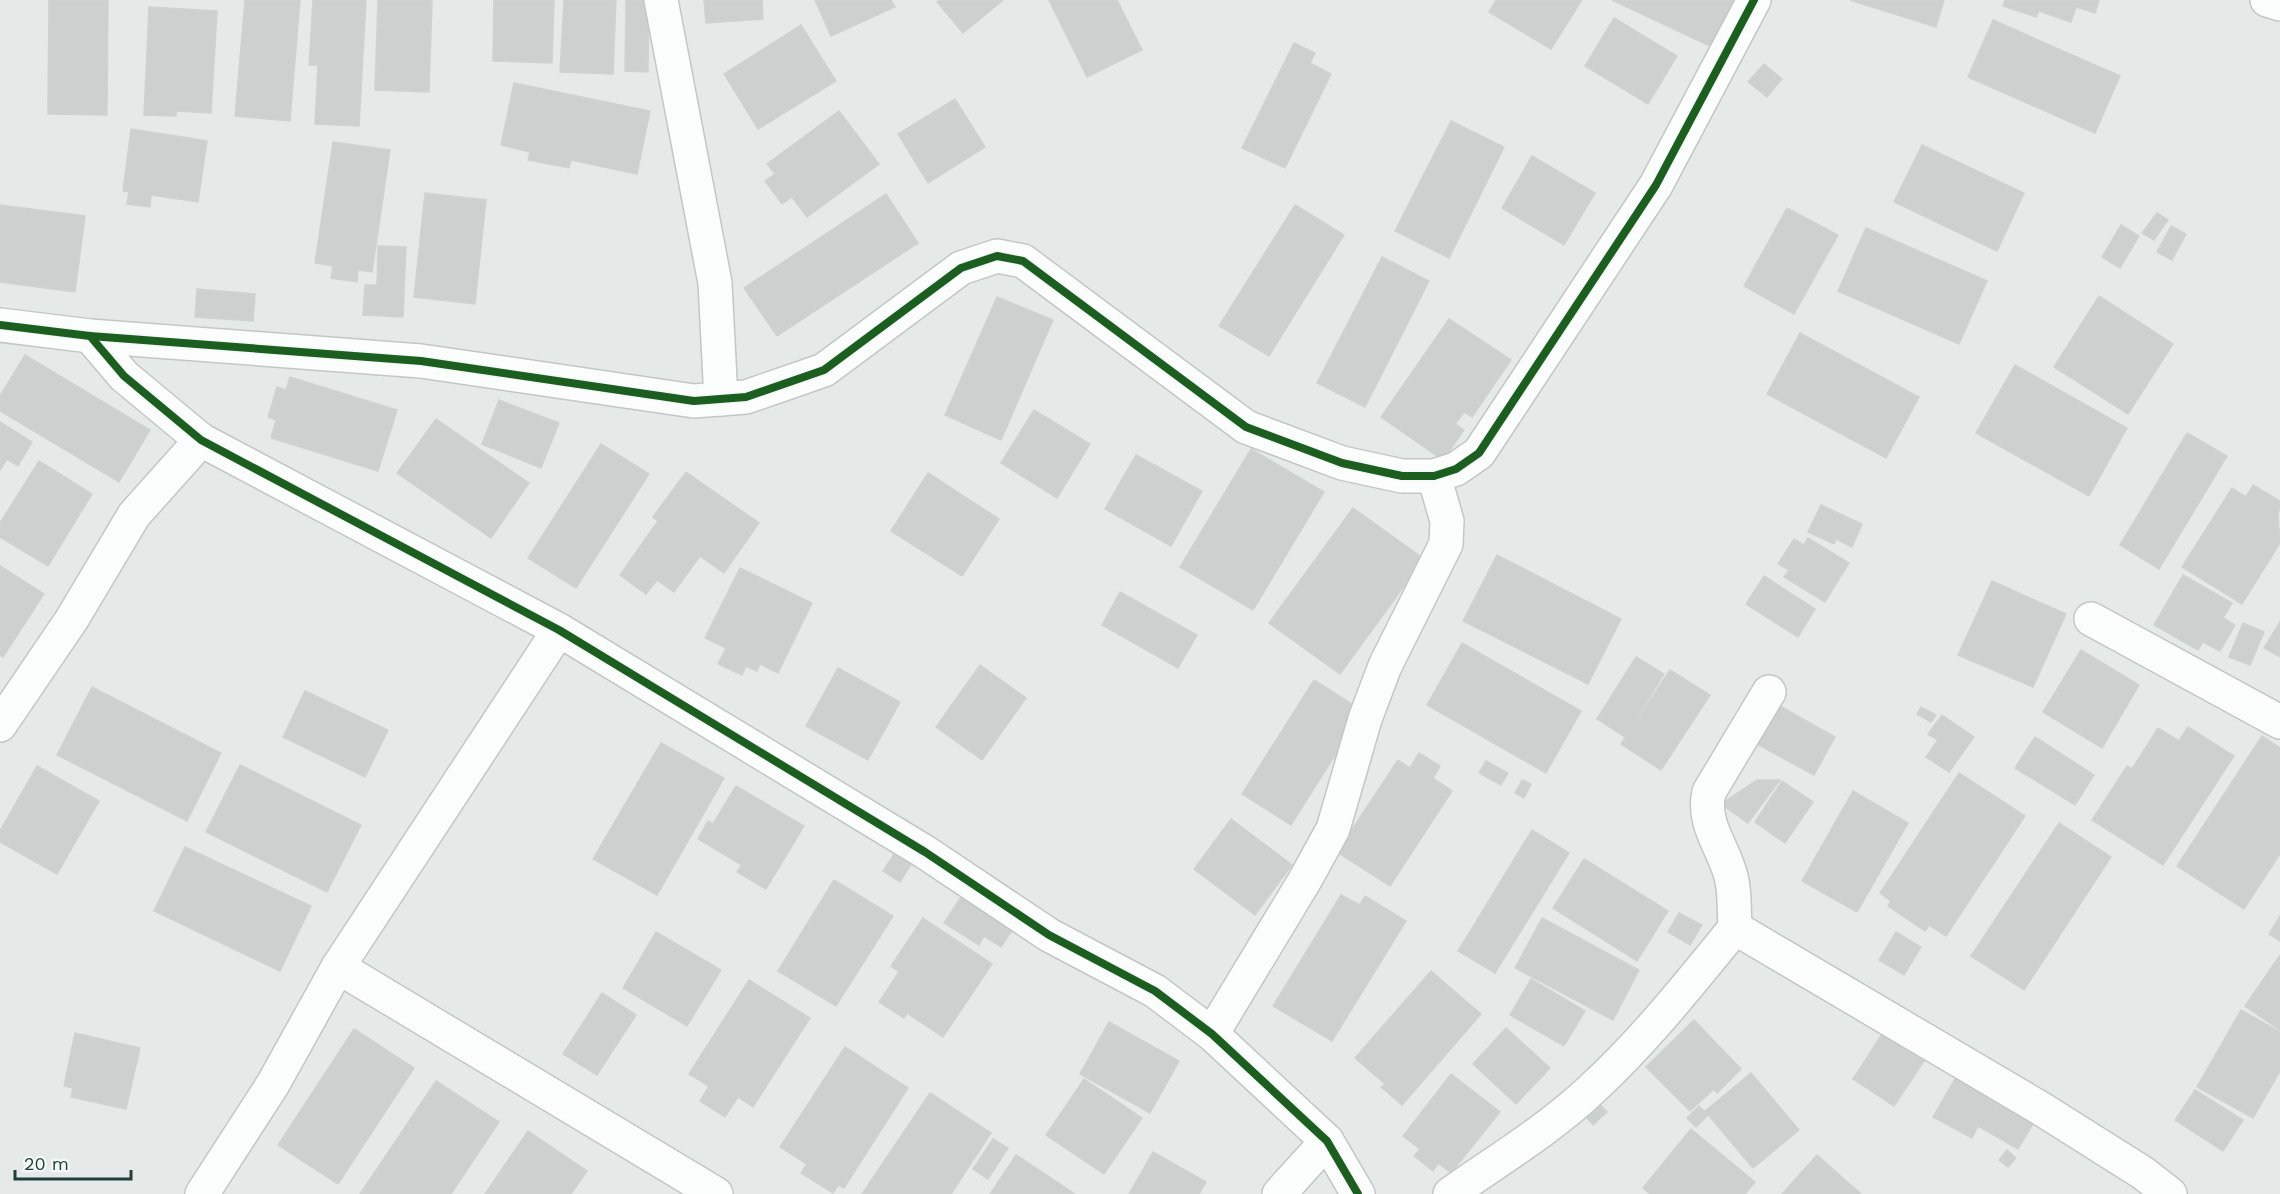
<svg xmlns="http://www.w3.org/2000/svg" width="2280" height="1194" viewBox="0 0 2280 1194" font-family="'Work Sans',sans-serif">
	<style>
		.building { fill: #ccd1cf; stroke: #cdd3d1; stroke-width: 1.5 }
		.lines { fill: none; stroke-linecap: round; stroke-linejoin: round }
		.minor-casing { stroke: #c2c7c5; stroke-width: 36 }
		.minor { stroke: #fbfcfc; stroke-width: 33 }
		.cycleway-casing { stroke: #f3f9f6; stroke-width: 11 }
		.cycleway { stroke: #1b5e20; stroke-width: 8 }
	</style>
	<rect width="100%" height="100%" fill="#e5eae8"/>
	<g class="building">
		<polygon points="49,0 108,0 107,115 48,114"/>
		<polygon points="245,0 300,0 290,121 235,116"/>
		<polygon points="313,0 366,0 359,126 315,124 318,65 309,65"/>
		<polygon points="378,0 432,0 429,92 375,90"/>
		<polygon points="494,0 554,0 552,63 493,61"/>
		<polygon points="564,0 616,0 613,74 560,72"/>
		<polygon points="626,0 649,0 648,72 625,71"/>
		<polygon points="704,0 762,0 763,19 706,23"/>
		<polygon points="815,0 891,0 895,7 831,36"/>
		<polygon points="940,0 1003,0 963,33 937,2"/>
		<polygon points="1049,0 1117,0 1142,50 1087,77"/>
		<polygon points="1496,0 1582,0 1551,49 1489,12"/>
		<polygon points="1612,0 1734,0 1712,47"/>
		<polygon points="1850,0 1944,0 1936,27"/>
		<polygon points="2005,0 2099,0 2095,13 2076,7 2071,22 2039,11 2036,17 2003,6"/>
		<polygon points="149,7 217,11 211,113 176,111 176,116 144,115"/>
		<polygon points="1614,18 1677,56 1648,104 1585,66"/>
		<polygon points="1993,20 2120,76 2095,133 1968,77"/>
		<polygon points="801,25 836,81 758,129 724,74"/>
		<polygon points="1294,43 1315,53 1310,63 1331,74 1285,168 1242,148"/>
		<polygon points="1764,64 1782,79 1767,97 1748,82"/>
		<polygon points="514,83 650,111 637,174 571,160 569,168 528,160 530,152 501,145"/>
		<polygon points="955,99 985,147 928,183 898,134"/>
		<polygon points="839,111 879,164 807,217 792,197 782,204 765,181 775,174 767,164"/>
		<polygon points="1451,121 1504,147 1449,258 1395,231"/>
		<polygon points="131,129 207,141 198,202 151,195 150,207 127,204 129,192 123,191"/>
		<polygon points="333,142 390,150 372,272 358,270 357,282 331,278 333,266 315,263"/>
		<polygon points="1922,145 2024,193 1997,251 1894,202"/>
		<polygon points="1532,156 1595,193 1564,245 1502,208"/>
		<polygon points="425,193 486,200 475,304 414,297"/>
		<polygon points="886,194 918,243 777,336 744,288"/>
		<polygon points="0,205 85,216 75,292 0,282"/>
		<polygon points="1295,205 1344,235 1269,356 1219,326"/>
		<polygon points="1787,208 1838,235 1794,314 1744,286"/>
		<polygon points="2157,213 2168,220 2154,240 2142,233"/>
		<polygon points="2121,225 2139,236 2120,268 2102,257"/>
		<polygon points="2171,226 2186,234 2172,260 2157,252"/>
		<polygon points="1866,228 1987,281 1959,344 1838,291"/>
		<polygon points="378,246 406,247 403,317 363,315 365,285 377,285"/>
		<polygon points="1382,257 1429,281 1365,407 1317,383"/>
		<polygon points="197,289 255,294 253,321 195,317"/>
		<polygon points="2099,296 2173,344 2128,414 2054,367"/>
		<polygon points="997,297 1053,320 1001,440 945,415"/>
		<polygon points="1449,319 1511,360 1472,417 1464,412 1455,424 1464,430 1443,460 1381,417"/>
		<polygon points="1800,333 1919,397 1886,458 1767,394"/>
		<polygon points="25,355 150,430 119,482 0,411 0,396"/>
		<polygon points="2015,365 2127,428 2089,496 1976,433"/>
		<polygon points="290,377 397,410 378,471 271,438 276,420 268,417 277,387 286,390"/>
		<polygon points="499,400 559,423 541,468 482,444"/>
		<polygon points="1034,410 1090,444 1057,498 1001,463"/>
		<polygon points="436,419 529,483 491,538 397,473"/>
		<polygon points="0,422 32,442 18,466 7,459 0,470"/>
		<polygon points="2187,433 2227,456 2159,569 2120,545"/>
		<polygon points="601,444 649,474 576,588 528,558"/>
		<polygon points="1251,449 1324,492 1253,610 1180,567"/>
		<polygon points="1136,455 1202,491 1171,546 1105,509"/>
		<polygon points="39,461 92,494 48,566 0,537 0,523"/>
		<polygon points="686,472 759,523 724,573 700,556 674,592 657,580 646,594 620,575 658,521 653,517"/>
		<polygon points="928,473 999,519 962,576 891,531"/>
		<polygon points="2253,485 2280,501 2278,517 2280,543 2242,604 2182,567 2232,488 2246,497"/>
		<polygon points="1821,505 1862,524 1852,547 1836,539 1834,544 1808,532"/>
		<polygon points="1353,508 1424,559 1340,674 1269,623"/>
		<polygon points="1808,538 1849,563 1825,602 1784,577 1789,570 1778,564 1794,539 1804,545"/>
		<polygon points="1497,555 1621,619 1588,684 1463,621"/>
		<polygon points="0,566 44,594 3,657 0,655"/>
		<polygon points="740,568 812,603 778,673 760,664 757,671 746,666 742,675 718,664 726,648 705,638"/>
		<polygon points="2183,575 2232,603 2223,618 2235,625 2220,651 2203,642 2198,650 2154,625"/>
		<polygon points="1764,576 1815,609 1798,637 1746,604"/>
		<polygon points="1992,581 2066,614 2033,687 1958,655"/>
		<polygon points="1120,592 1197,635 1178,668 1102,625"/>
		<polygon points="2280,622 2280,657 2264,648"/>
		<polygon points="2243,623 2264,632 2250,665 2229,657"/>
		<polygon points="1462,643 1581,711 1546,773 1427,705"/>
		<polygon points="2081,650 2139,685 2102,748 2043,712"/>
		<polygon points="1636,657 1664,674 1625,737 1597,719"/>
		<polygon points="980,665 1026,698 982,760 936,727"/>
		<polygon points="838,668 900,702 868,760 806,726"/>
		<polygon points="1670,670 1710,695 1661,770 1621,744"/>
		<polygon points="1314,680 1363,711 1291,825 1242,794"/>
		<polygon points="92,687 221,753 187,821 57,755"/>
		<polygon points="305,691 388,730 365,777 283,737"/>
		<polygon points="1773,702 1835,737 1814,775 1751,741"/>
		<polygon points="1921,707 1936,715 1931,722 1917,714"/>
		<polygon points="1942,715 1974,737 1949,772 1926,757 1938,740 1928,734"/>
		<polygon points="2188,727 2234,756 2163,865 2092,820 2127,766 2132,769 2158,728 2179,741"/>
		<polygon points="2262,736 2280,748 2280,854 2244,909 2177,866"/>
		<polygon points="2035,737 2094,775 2075,805 2015,768"/>
		<polygon points="661,743 724,778 657,895 593,859"/>
		<polygon points="1419,753 1440,766 1433,778 1452,791 1390,886 1337,852 1398,760 1410,768"/>
		<polygon points="1486,761 1508,773 1501,785 1479,773"/>
		<polygon points="240,765 361,825 327,892 206,832"/>
		<polygon points="37,766 99,801 57,874 0,842 0,831"/>
		<polygon points="1959,773 2025,816 1946,936 1929,925 1925,931 1888,906 1891,901 1880,893"/>
		<polygon points="1522,780 1531,784 1524,798 1515,793"/>
		<polygon points="1757,780 1780,780 1748,823 1721,804"/>
		<polygon points="1782,781 1813,802 1785,843 1755,822"/>
		<polygon points="736,786 804,826 766,889 737,872 742,865 698,839 708,821 713,824"/>
		<polygon points="1853,791 1908,823 1857,912 1802,881"/>
		<polygon points="1231,819 1292,865 1255,915 1194,869"/>
		<polygon points="2059,823 2111,857 2024,990 1971,956"/>
		<polygon points="1532,830 1569,853 1495,973 1458,951"/>
		<polygon points="900,845 917,855 900,882 883,871"/>
		<polygon points="185,847 311,906 280,971 154,911"/>
		<polygon points="1584,859 1668,911 1637,961 1553,908"/>
		<polygon points="834,880 893,916 836,1006 778,971"/>
		<polygon points="1341,895 1360,905 1365,896 1406,921 1332,1041 1273,1006"/>
		<polygon points="961,897 1013,929 1001,947 984,936 979,945 944,923"/>
		<polygon points="1679,913 1702,925 1690,945 1668,932"/>
		<polygon points="2280,916 2280,941 2269,934"/>
		<polygon points="923,918 992,964 943,1037 907,1013 904,1018 879,1002 899,972 891,966"/>
		<polygon points="1542,918 1639,970 1613,1020 1515,968"/>
		<polygon points="656,932 721,970 687,1026 623,988"/>
		<polygon points="1896,932 1921,947 1904,975 1879,960"/>
		<polygon points="2280,955 2280,1030 2245,1006"/>
		<polygon points="1431,971 1481,1014 1402,1105 1381,1087 1385,1084 1355,1058"/>
		<polygon points="1531,979 1585,1011 1564,1046 1510,1015"/>
		<polygon points="749,980 810,1018 753,1107 738,1097 725,1117 700,1101 709,1086 689,1074"/>
		<polygon points="602,993 636,1015 597,1075 563,1054"/>
		<polygon points="2241,1010 2280,1032 2280,1071 2253,1118 2197,1087"/>
		<polygon points="1694,1020 1741,1069 1717,1093 1714,1089 1690,1111 1646,1067"/>
		<polygon points="1109,1022 1179,1061 1150,1113 1080,1074"/>
		<polygon points="1506,1028 1550,1068 1516,1104 1473,1064"/>
		<polygon points="354,1029 414,1068 338,1184 278,1145"/>
		<polygon points="75,1033 140,1048 126,1109 71,1097 73,1088 64,1086"/>
		<polygon points="1882,1034 1924,1061 1894,1106 1853,1079"/>
		<polygon points="845,1047 908,1088 844,1188 838,1185 833,1193 801,1173 807,1164 780,1147"/>
		<polygon points="1959,1072 2037,1117 2018,1149 1978,1126 1972,1138 1933,1117"/>
		<polygon points="1751,1073 1799,1130 1753,1168 1705,1111"/>
		<polygon points="1451,1074 1500,1112 1451,1173 1438,1163 1433,1171 1414,1156 1420,1149 1403,1136"/>
		<polygon points="1084,1079 1142,1118 1104,1174 1046,1135"/>
		<polygon points="436,1081 499,1122 451,1194 360,1194"/>
		<polygon points="2195,1090 2243,1120 2223,1151 2175,1120"/>
		<polygon points="930,1093 991,1133 951,1194 862,1194"/>
		<polygon points="1593,1097 1607,1112 1593,1125 1579,1109"/>
		<polygon points="1699,1106 1708,1115 1696,1127 1687,1118"/>
		<polygon points="1691,1129 1755,1182 1745,1194 1650,1194 1643,1188"/>
		<polygon points="528,1131 587,1171 571,1194 485,1194"/>
		<polygon points="993,1139 1008,1148 988,1179 973,1169"/>
		<polygon points="2007,1150 2016,1158 2008,1167 1999,1160"/>
		<polygon points="1153,1152 1206,1182 1199,1194 1129,1194"/>
		<polygon points="1016,1155 1075,1194 990,1194"/>
		<polygon points="1817,1155 1861,1194 1782,1194"/>
	</g>
	<g class="lines">
		<defs>
			<g id="minor">
				<polyline points="661,0 715,283 721,399"/>
				<polyline points="2267,0 2280,4"/>
				<polyline points="0,325 90,336 421,361 694,401 746,397 824,370 961,268 997,256 1023,261 1246,427 1342,463 1402,476 1434,476 1456,469 1479,453 1656,185 1754,0"/>
				<polyline points="90,336 124,376 201,440 559,630 925,852 1049,935 1155,991 1212,1034 1327,1141 1358,1194"/>
				<polyline points="2091,619 2280,722"/>
				<polyline points="0,725 72,619 134,515 201,440"/>
				<polyline points="1735,928 2040,1108 2143,1173 2170,1194"/>
				<polyline points="338,967 716,1194"/>
				<polyline points="1212,1034 1305,880 1333,829 1365,719 1385,666 1446,544 1447,521 1434,476"/>
				<polyline points="202,1194 273,1084 338,967 559,630"/>
				<polyline points="1279,1194 1327,1141"/>
				<path d="M1450 1194C1498 1160 1550 1129 1593 1088 1645 1040 1690 983 1735 928 1734 913 1735 896 1732 881 1726 849 1701 826 1709 792L1769 692"/>
			</g>
		</defs>
		<use href="#minor" class="minor-casing"/>
		<use href="#minor" class="minor"/>
		<defs>
			<g id="cycleway">
				<polyline points="0,325 90,336 421,361 694,401 746,397 824,370 961,268 997,256 1023,261 1246,427 1342,463 1402,476 1434,476 1456,469 1479,453 1656,185 1754,0"/>
				<polyline points="90,336 124,376 201,440 559,630 925,852 1049,935 1155,991 1212,1034 1327,1141 1358,1194"/>
			</g>
		</defs>
		<use href="#cycleway" class="cycleway-casing"/>
		<use href="#cycleway" class="cycleway"/>
	</g>
	<path d="M15 1170v9h116v-9" fill="none" stroke="#213f39" stroke-width="3"/>
	<text x="24" y="1170" font-size="18" fill="#213f39" stroke="#f3f9f6" stroke-width="4.5" paint-order="stroke">20 m</text>
</svg>
